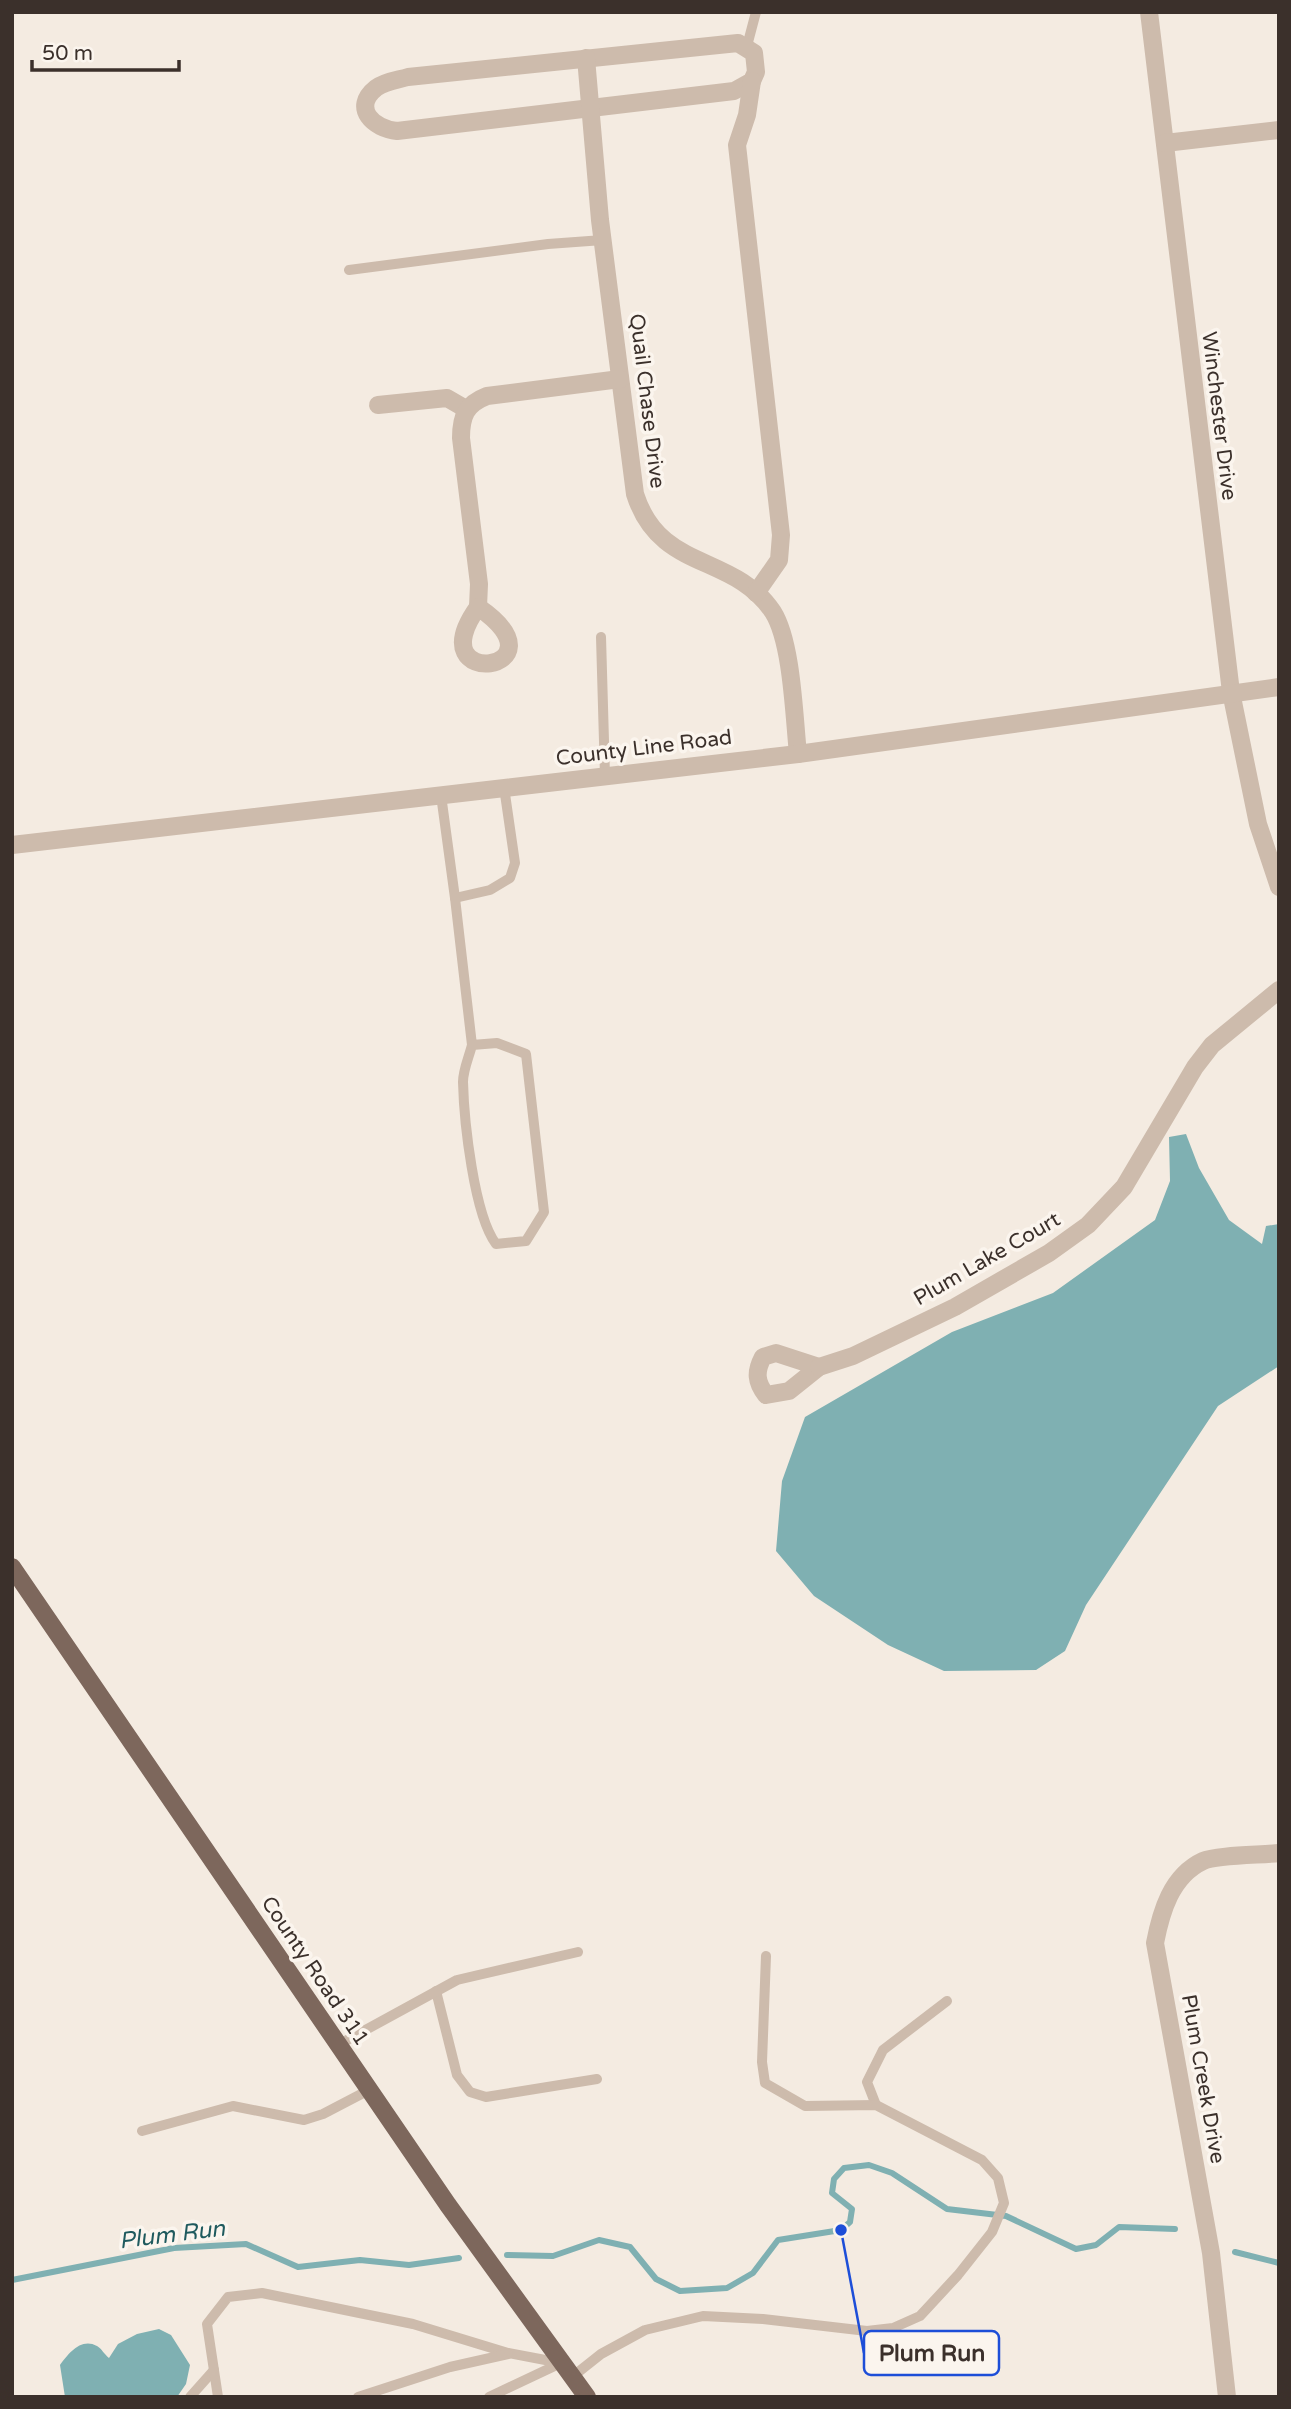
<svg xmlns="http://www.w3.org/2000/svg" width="1291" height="2409" viewBox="0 0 1291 2409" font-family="'Varela Round',sans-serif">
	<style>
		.water { fill: #7fb0b2 }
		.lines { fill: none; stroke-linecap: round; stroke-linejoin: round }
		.stream { stroke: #7fb0b2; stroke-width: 6 }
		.service { stroke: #cdbbac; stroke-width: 10 }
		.minor { stroke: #cdbbac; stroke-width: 18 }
		.primary { stroke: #7d675c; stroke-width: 18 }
		.labels { text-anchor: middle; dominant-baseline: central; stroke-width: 7; stroke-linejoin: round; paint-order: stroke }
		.street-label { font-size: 21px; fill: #3b302b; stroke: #fbf5ee }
		.water-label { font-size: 23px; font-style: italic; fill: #1f5a5e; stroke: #fbf5ee }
		.leader { fill: none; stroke: #1d4ed8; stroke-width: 2.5 }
		.callout-dot { fill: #1d4ed8; stroke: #fbf5ee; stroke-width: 2.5 }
		.callout { fill: #fbf5ee; stroke: #1d4ed8; stroke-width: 2.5 }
		.callout-label { font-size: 23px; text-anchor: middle; font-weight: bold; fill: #3b302b }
	</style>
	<rect width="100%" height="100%" fill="#f4ebe1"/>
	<g class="water">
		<polygon points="1186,1134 1199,1168 1229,1220 1262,1244 1266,1226 1279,1224 1279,1366 1218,1406 1086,1605 1065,1651 1036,1670 944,1671 888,1645 814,1596 776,1551 782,1481 805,1417 952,1332 1053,1293 1155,1220 1170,1181 1169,1137"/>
		<path d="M159 2329 171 2335 190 2365 186 2384 177 2397H65L60 2365C68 2354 81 2337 97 2346 102 2349 104 2354 109 2358L118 2344 137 2334Z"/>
	</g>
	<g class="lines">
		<g class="stream">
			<polyline points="1235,2252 1279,2263"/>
			<polyline points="507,2255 553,2256 599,2240 630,2247 656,2279 680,2291 727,2288 753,2273 778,2240 841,2230 850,2222 852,2209 832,2193 834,2179 844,2168 869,2165 892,2173 947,2209 1006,2216 1076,2249 1096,2245 1119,2227 1175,2229"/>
			<polyline points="12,2280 174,2248 246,2244 298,2267 360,2260 409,2265 459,2258"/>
		</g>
		<g class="service">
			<polyline points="747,46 756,12"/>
			<polyline points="349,270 548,244 603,240"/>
			<polyline points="601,637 605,776"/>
			<polyline points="441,795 455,898 490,890 510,878 515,863 504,787"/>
			<path d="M455 898 472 1045 497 1043 526 1054 544 1212 526 1241 496 1244C474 1215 464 1121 463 1082 463 1070 469 1057 472 1045"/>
			<polyline points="436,1991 457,2075 470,2092 486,2097 597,2079"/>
			<polyline points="338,2045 457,1980 578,1952"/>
			<polyline points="876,2105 867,2082 883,2050 947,2001"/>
			<polyline points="142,2131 233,2106 304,2120 323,2114 369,2090"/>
			<polyline points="572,2377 601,2354 645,2330 703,2316 763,2319 867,2331 893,2328 920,2316 958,2275 992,2232 1004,2203 998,2178 982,2160 876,2105 805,2106 765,2083 762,2062 766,1956"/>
			<polyline points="190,2397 214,2370"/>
			<polyline points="218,2397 207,2324 228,2297 262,2293 413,2324 508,2353 561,2363"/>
			<polyline points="358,2397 450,2367 508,2354"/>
			<polyline points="489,2397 561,2363"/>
		</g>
		<g class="minor">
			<polyline points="1149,12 1231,692 1258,824 1279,887"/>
			<path d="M738 43 754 53 756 72 752 81 734 91 397 131C374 129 351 108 376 88 385 81 398 80 408 77Z"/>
			<path d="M586 58 600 220 635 494C660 573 733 552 773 612 792 642 794 716 798 754"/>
			<polyline points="752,81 747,115 737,145 781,535 779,560 756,593"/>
			<polyline points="1165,143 1279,130"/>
			<polyline points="378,405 447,398 466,409"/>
			<path d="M478 607 479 584 461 438C461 416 466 404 487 396L620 379"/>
			<path d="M478 607C572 671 416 693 478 607Z"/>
			<polyline points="12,845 798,754 1279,687"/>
			<path d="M776 1353 819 1367 789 1391 766 1395C756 1382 755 1372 763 1357Z"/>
			<polyline points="819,1367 853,1356 955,1307 1049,1253 1088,1225 1124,1187 1195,1067 1212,1045 1279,990"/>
			<path d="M1227 2397 1211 2253 1155 1943C1161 1912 1171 1876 1203 1861 1216 1855 1262 1855 1279 1853"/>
		</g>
		<polyline class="primary" points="12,1567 448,2205 587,2397"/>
	</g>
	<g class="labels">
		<g class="street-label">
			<text transform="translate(647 401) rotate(83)">Quail Chase Drive</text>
			<text transform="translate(1219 416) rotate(83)">Winchester Drive</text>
			<text transform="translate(644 748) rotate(-7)">County Line Road</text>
			<text transform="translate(987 1259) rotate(-30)">Plum Lake Court</text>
			<text transform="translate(315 1971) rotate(56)">County Road 311</text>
			<text transform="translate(1203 2079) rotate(80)">Plum Creek Drive</text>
		</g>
		<g class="water-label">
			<text transform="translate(172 2235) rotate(-7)">Plum Run</text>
		</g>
	</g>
	<path class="leader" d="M841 2230L864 2353"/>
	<circle class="callout-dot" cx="841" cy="2230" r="7"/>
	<rect class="callout" x="864" y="2331" width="135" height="44" rx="7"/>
	<g class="callout-label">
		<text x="932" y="2361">Plum Run</text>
	</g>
	<rect width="1291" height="2409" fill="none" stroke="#3b302b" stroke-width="28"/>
	<path d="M32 60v10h147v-10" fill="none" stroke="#3b302b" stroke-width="3.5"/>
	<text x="42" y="60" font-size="21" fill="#3b302b" stroke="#fbf5ee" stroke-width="5" paint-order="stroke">50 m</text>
</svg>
